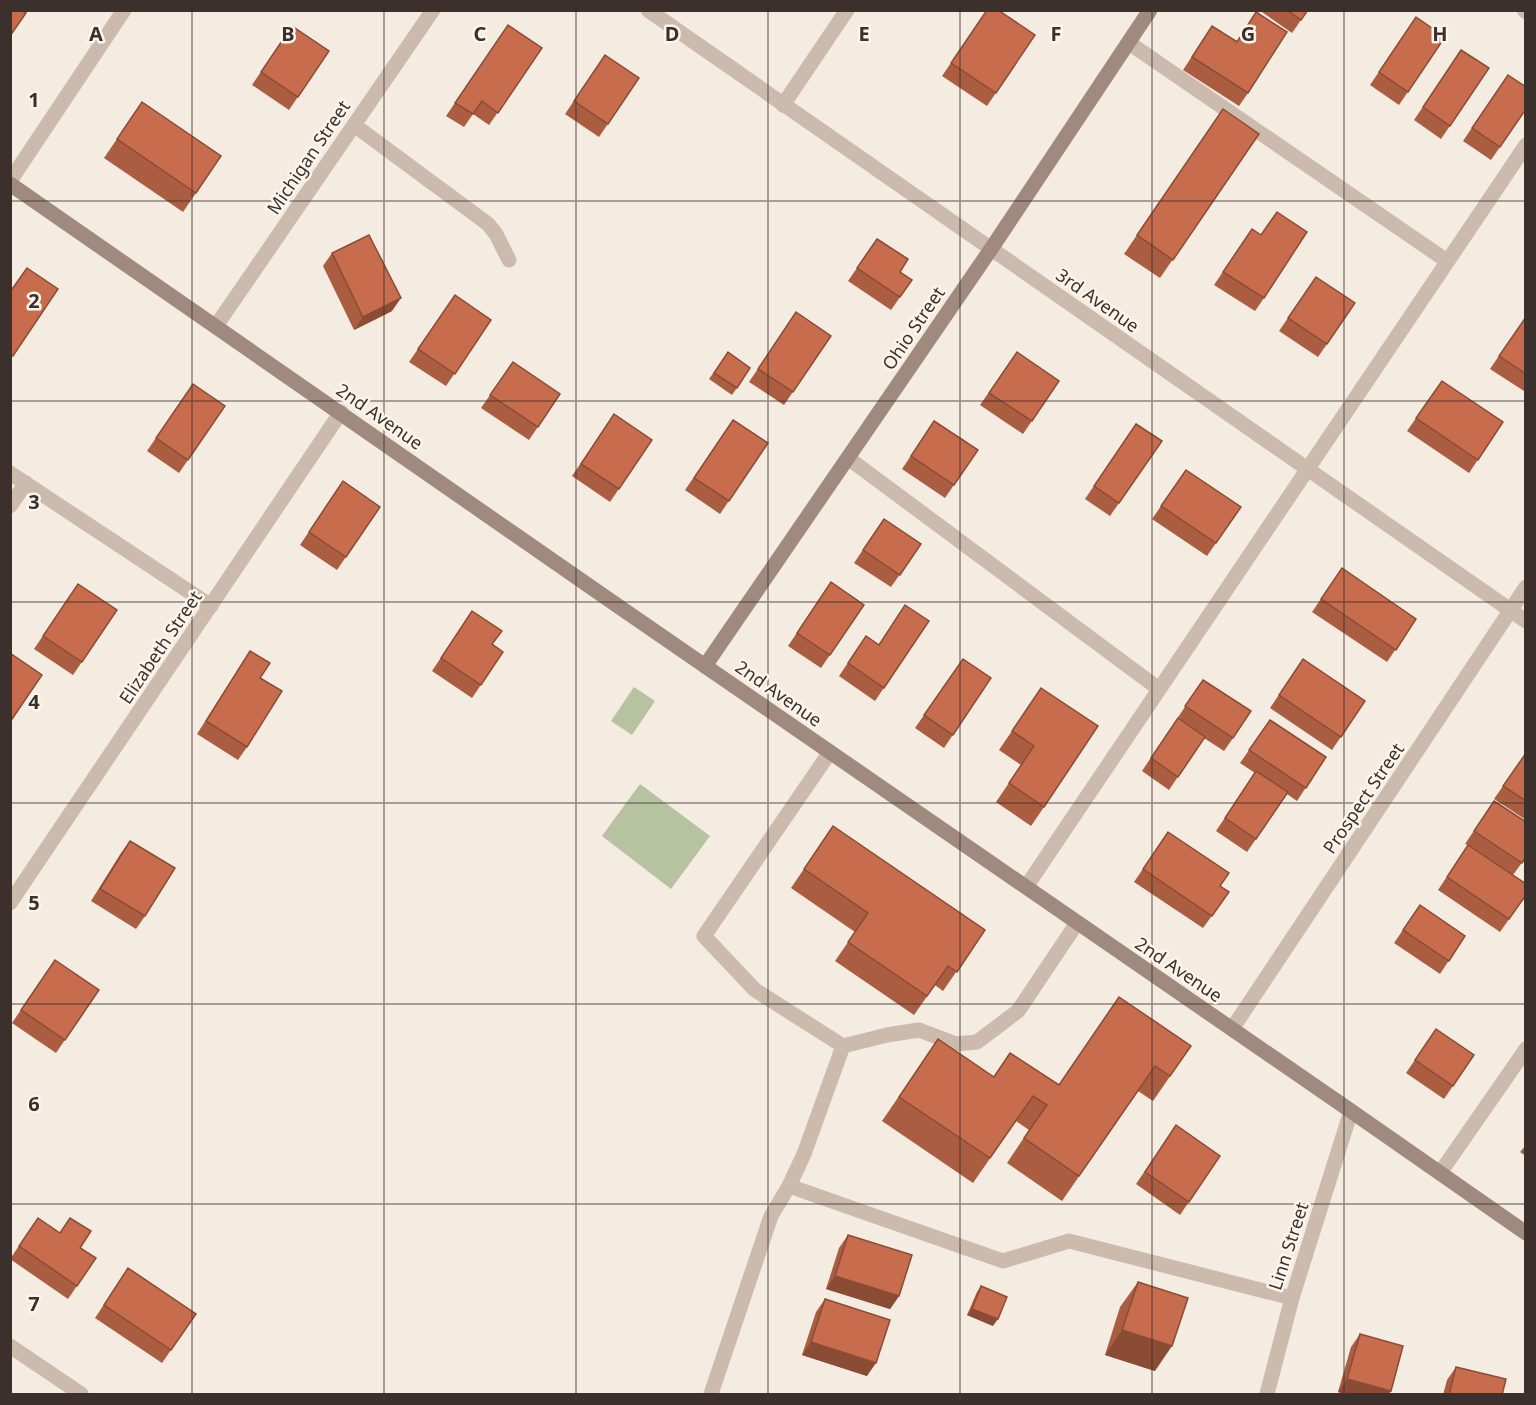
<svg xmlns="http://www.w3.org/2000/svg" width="1536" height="1405" viewBox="0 0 1536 1405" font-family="'Noto Sans',sans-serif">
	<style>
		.green { fill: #b7c3a0 }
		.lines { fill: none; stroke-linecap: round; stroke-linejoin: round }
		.lane { stroke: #ccbbac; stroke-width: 15 }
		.street { stroke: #ccbbac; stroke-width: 15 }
		.secondary { stroke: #a08a7d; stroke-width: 15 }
		.wall { fill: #ab5d41 }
		.shaded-wall { fill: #8b4c35 }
		.building { fill: #c76c4c; stroke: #8b4c35; stroke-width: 1.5 }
		.grid { fill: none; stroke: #3b302b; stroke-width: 1.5; stroke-opacity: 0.55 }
		.labels { text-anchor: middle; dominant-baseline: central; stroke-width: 5; stroke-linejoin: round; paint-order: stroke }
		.street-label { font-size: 18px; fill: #3b302b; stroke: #fbf5ee }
		.grid-label { font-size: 20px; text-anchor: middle; font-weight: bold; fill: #3b302b; stroke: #fbf5ee; stroke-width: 5; stroke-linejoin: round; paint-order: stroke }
	</style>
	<rect width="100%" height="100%" fill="#f4ebe1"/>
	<g class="green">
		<polygon points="634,687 655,701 632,735 611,721"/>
		<polygon points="640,784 710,836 671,889 602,836"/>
	</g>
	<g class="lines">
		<g class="lane">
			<polyline points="1129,43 1447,261"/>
			<polyline points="783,105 847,10"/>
			<polyline points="354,125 488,224 496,234 509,260"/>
			<polyline points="10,181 124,10"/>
			<polyline points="848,458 1159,689"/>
			<polyline points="10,473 211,606"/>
			<polyline points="10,506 26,483"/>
			<polyline points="830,752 704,936 755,990 843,1046 887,1035 919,1030 956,1044 977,1042 1018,1011 1077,923"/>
			<polyline points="1026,887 1526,145"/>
			<polyline points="1440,1173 1526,1049"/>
			<polyline points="789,1186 1003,1261 1069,1241 1292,1298"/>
			<polyline points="711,1394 771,1216 789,1186 804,1154 843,1046"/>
		</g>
		<g class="street">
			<polyline points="648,10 1526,621"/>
			<polyline points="1524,10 1526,12"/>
			<polyline points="216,326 433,10"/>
			<polyline points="10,903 341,412"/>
			<polyline points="1232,1029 1526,587"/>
			<polyline points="10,1346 81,1394"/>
			<polyline points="1267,1394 1292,1298 1351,1111"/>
		</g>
		<g class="secondary">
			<polyline points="10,184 618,606 1351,1111 1526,1233"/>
			<polyline points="705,666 991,249 1150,10"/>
		</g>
	</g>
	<g class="wall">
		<polygon points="987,10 1035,35 987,106 942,76"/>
		<polygon points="1259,10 1308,10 1292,33"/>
		<polygon points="1256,12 1248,93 1239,106 1183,70 1212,26 1237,41"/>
		<polygon points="1416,17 1445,37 1399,105 1370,85"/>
		<polygon points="508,25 542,48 489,125 473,114 464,127 446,116"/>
		<polygon points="292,26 329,51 289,110 252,85"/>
		<polygon points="1461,50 1489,68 1441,139 1414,120"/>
		<polygon points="605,55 639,78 599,137 565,114"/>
		<polygon points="1508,75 1526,109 1491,160 1463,141"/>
		<polygon points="142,102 221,156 183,212 104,158"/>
		<polygon points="1223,109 1259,134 1160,278 1124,254"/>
		<polygon points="1277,212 1264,298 1255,311 1214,285 1243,242 1261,235"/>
		<polygon points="877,239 900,272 912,280 891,310 848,281"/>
		<polygon points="332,253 392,311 354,330 323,266"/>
		<polygon points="1316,277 1355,303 1318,357 1279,331"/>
		<polygon points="455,295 491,320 446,386 409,362"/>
		<polygon points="796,312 831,336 784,405 749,382"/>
		<polygon points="1526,316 1526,388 1524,391 1490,369"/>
		<polygon points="728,352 750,368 732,395 709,379"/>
		<polygon points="1017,352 1059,381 1023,434 980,405"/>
		<polygon points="513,362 560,394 529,440 481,408"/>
		<polygon points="1442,381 1503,422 1469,473 1407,431"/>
		<polygon points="193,384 225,406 179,473 147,451"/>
		<polygon points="614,414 652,440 610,502 572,476"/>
		<polygon points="733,420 768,443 720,514 685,490"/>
		<polygon points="934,421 978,450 945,498 902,469"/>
		<polygon points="1136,424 1162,441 1110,516 1085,499"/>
		<polygon points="1186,470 1241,507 1207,556 1152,519"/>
		<polygon points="343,481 380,507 337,570 300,545"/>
		<polygon points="884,519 921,544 891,587 854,563"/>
		<polygon points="1342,568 1416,619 1387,662 1312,612"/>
		<polygon points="831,582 864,605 821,668 788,646"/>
		<polygon points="78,584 117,610 73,675 34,649"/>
		<polygon points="472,611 492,644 503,652 472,698 432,671"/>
		<polygon points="929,621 875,701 839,676 866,636 879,645"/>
		<polygon points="250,651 260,678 247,747 238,760 197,734"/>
		<polygon points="963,659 991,678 944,748 915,728"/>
		<polygon points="1303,659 1365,701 1332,750 1270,708"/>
		<polygon points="1203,680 1233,738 1224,751 1204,738 1169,790 1142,771"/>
		<polygon points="1041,688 1044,807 1031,826 996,802 1021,765 999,750"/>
		<polygon points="1270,720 1326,757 1297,801 1287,794 1247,852 1216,831 1255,773 1240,763"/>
		<polygon points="1526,753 1526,820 1494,799"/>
		<polygon points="1494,801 1526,857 1513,875 1526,895 1500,932 1438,890 1468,845 1465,844"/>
		<polygon points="833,826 985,930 943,991 935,985 914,1015 835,961 855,932 791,888"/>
		<polygon points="1168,832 1220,886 1229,892 1203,928 1134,882"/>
		<polygon points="130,841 145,916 136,929 91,901 121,853"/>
		<polygon points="1420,905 1465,936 1440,974 1394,943"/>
		<polygon points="55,960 99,990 56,1053 12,1023"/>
		<polygon points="1436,1029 1474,1055 1444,1099 1406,1073"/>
		<polygon points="938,1039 993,1077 1010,1053 1059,1085 1191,1046 1153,1101 1138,1091 1062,1201 1007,1163 1029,1130 1016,1121 973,1183 882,1121"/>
		<polygon points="1176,1125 1220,1156 1180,1215 1136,1184"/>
		<polygon points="1526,1145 1526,1156 1520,1152"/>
		<polygon points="38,1218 96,1258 68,1299 10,1259"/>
		<polygon points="848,1235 899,1296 890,1309 826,1289 839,1248"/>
		<polygon points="128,1268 196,1314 162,1363 95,1318"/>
		<polygon points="1138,1282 1155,1371 1105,1355 1120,1307"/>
		<polygon points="981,1286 993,1326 967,1315 977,1292"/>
		<polygon points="825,1299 867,1376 802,1355 816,1312"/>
		<polygon points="1360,1334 1391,1391 1388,1395 1348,1395 1338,1392 1351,1347"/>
		<polygon points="1456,1367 1502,1395 1443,1395 1447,1380"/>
	</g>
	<g class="shaded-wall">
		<polygon points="401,298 392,311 354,330 363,317"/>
		<polygon points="835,1276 899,1296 890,1309 826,1289"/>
		<polygon points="972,1309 998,1319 993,1326 967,1315"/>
		<polygon points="1122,1330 1172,1346 1155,1371 1105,1355"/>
		<polygon points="811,1342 876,1363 867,1376 802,1355"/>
		<polygon points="1347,1379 1391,1391 1388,1395 1348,1395 1338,1392"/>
	</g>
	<g class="building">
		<polygon points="10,10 21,10 26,13 10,36"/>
		<polygon points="987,10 998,10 1035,35 996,93 951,63"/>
		<polygon points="1287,10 1308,10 1301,20"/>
		<polygon points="1256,12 1287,32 1248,93 1192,57 1212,26 1237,42"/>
		<polygon points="1416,17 1445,37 1408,92 1379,72"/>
		<polygon points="508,25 542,48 498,113 482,101 473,114 455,103"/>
		<polygon points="292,26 329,51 298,97 261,72"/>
		<polygon points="1461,50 1489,68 1450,126 1423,107"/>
		<polygon points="605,55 639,78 608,124 574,101"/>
		<polygon points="1508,75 1526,87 1526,109 1500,147 1472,128"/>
		<polygon points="142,102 221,156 196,193 117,139"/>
		<polygon points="1223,109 1259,134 1173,260 1137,235"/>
		<polygon points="1277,212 1307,232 1264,298 1223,272 1252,229 1261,235"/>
		<polygon points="369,235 401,298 363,317 332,253"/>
		<polygon points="877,239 908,259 900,272 912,280 900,297 857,268"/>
		<polygon points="27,268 58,289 13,356 10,354 10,292"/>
		<polygon points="1316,277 1355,303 1327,344 1288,318"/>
		<polygon points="455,295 491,320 455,374 418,349"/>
		<polygon points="796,312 831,336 793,392 758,369"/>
		<polygon points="1526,317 1526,374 1499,356"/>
		<polygon points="728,352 750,368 737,388 714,373"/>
		<polygon points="1017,352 1059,381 1032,421 989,393"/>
		<polygon points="513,362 560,394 538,427 490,395"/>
		<polygon points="1442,381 1503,422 1478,460 1416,418"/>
		<polygon points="193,384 225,406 188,460 156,438"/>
		<polygon points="614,414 652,440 619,489 581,464"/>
		<polygon points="733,420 768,443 729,501 694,478"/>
		<polygon points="934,421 978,450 954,485 911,456"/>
		<polygon points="1136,424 1162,441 1119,503 1094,486"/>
		<polygon points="1186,470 1241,507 1216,543 1161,506"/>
		<polygon points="343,481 380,507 346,557 309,532"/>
		<polygon points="884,519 921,544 900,575 863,550"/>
		<polygon points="1342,568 1416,619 1396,650 1321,599"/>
		<polygon points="831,582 864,605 830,655 797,633"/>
		<polygon points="78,584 117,610 82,662 43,636"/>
		<polygon points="905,605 929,621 884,688 848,663 866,636 879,645"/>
		<polygon points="472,611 502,631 492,644 503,652 481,685 441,658"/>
		<polygon points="250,651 270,663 260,678 282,691 247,747 206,721"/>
		<polygon points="10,653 42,675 10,722"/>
		<polygon points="963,659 991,678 953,735 924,715"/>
		<polygon points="1303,659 1365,701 1341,737 1279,695"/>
		<polygon points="1203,680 1251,711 1233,738 1185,706"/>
		<polygon points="1041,688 1098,726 1044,807 1009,783 1034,746 1012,731"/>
		<polygon points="1178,718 1205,737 1178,777 1151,758"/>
		<polygon points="1270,720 1326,757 1306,788 1249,750"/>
		<polygon points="1526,753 1526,801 1503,786"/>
		<polygon points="1256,771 1288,792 1256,839 1225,818"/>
		<polygon points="1494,801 1526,822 1526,857 1522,863 1474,831"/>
		<polygon points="833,826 985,930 957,972 948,966 927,996 848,942 868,913 804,869"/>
		<polygon points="1168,832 1229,873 1220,886 1229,892 1212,916 1143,869"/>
		<polygon points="130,841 175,868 145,916 100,889"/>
		<polygon points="1468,845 1526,884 1526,895 1509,919 1447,877"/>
		<polygon points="1420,905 1465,936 1449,961 1403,930"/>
		<polygon points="55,960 99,990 65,1040 21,1010"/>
		<polygon points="1119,997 1191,1046 1170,1076 1155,1066 1079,1176 1024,1138 1047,1105 1033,1096 990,1158 899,1097 938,1039 994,1077 1010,1053 1059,1085"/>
		<polygon points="1436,1029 1474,1055 1453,1086 1415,1060"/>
		<polygon points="1176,1125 1220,1156 1189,1202 1145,1172"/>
		<polygon points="38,1218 60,1233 70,1218 91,1231 80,1248 96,1258 77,1286 19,1246"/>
		<polygon points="848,1235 912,1255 899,1296 835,1276"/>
		<polygon points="128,1268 196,1314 171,1350 104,1305"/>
		<polygon points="1138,1282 1188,1298 1172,1346 1122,1330"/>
		<polygon points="981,1286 1007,1297 998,1319 972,1309"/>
		<polygon points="825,1299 890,1320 876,1363 811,1342"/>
		<polygon points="1360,1334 1403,1346 1391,1391 1347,1379"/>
		<polygon points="1456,1367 1506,1379 1502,1395 1449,1395"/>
	</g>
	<path class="grid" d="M192 10V1394M384 10V1394M576 10V1394M768 10V1394M960 10V1394M1152 10V1394M1344 10V1394M10 201H1526M10 401H1526M10 602H1526M10 803H1526M10 1004H1526M10 1204H1526"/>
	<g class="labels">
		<g class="street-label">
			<text transform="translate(308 157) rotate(-56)">Michigan Street</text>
			<text transform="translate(1098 300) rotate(35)">3rd Avenue</text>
			<text transform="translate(913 328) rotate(-56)">Ohio Street</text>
			<text transform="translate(380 416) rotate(35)">2nd Avenue</text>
			<text transform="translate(160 647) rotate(-56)">Elizabeth Street</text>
			<text transform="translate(779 693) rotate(35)">2nd Avenue</text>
			<text transform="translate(1363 798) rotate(-56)">Prospect Street</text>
			<text transform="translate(1179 969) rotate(34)">2nd Avenue</text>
			<text transform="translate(1288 1246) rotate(-72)">Linn Street</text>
		</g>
	</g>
	<g class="grid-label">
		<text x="96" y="41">A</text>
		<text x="288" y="41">B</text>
		<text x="480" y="41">C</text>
		<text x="672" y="41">D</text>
		<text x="864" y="41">E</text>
		<text x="1056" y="41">F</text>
		<text x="1248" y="41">G</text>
		<text x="1440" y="41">H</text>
		<text x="34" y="107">1</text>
		<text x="34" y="308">2</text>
		<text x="34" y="509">3</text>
		<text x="34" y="709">4</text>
		<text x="34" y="910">5</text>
		<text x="34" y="1111">6</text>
		<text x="34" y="1311">7</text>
	</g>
	<rect width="1536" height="1405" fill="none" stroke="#3b302b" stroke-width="24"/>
</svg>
